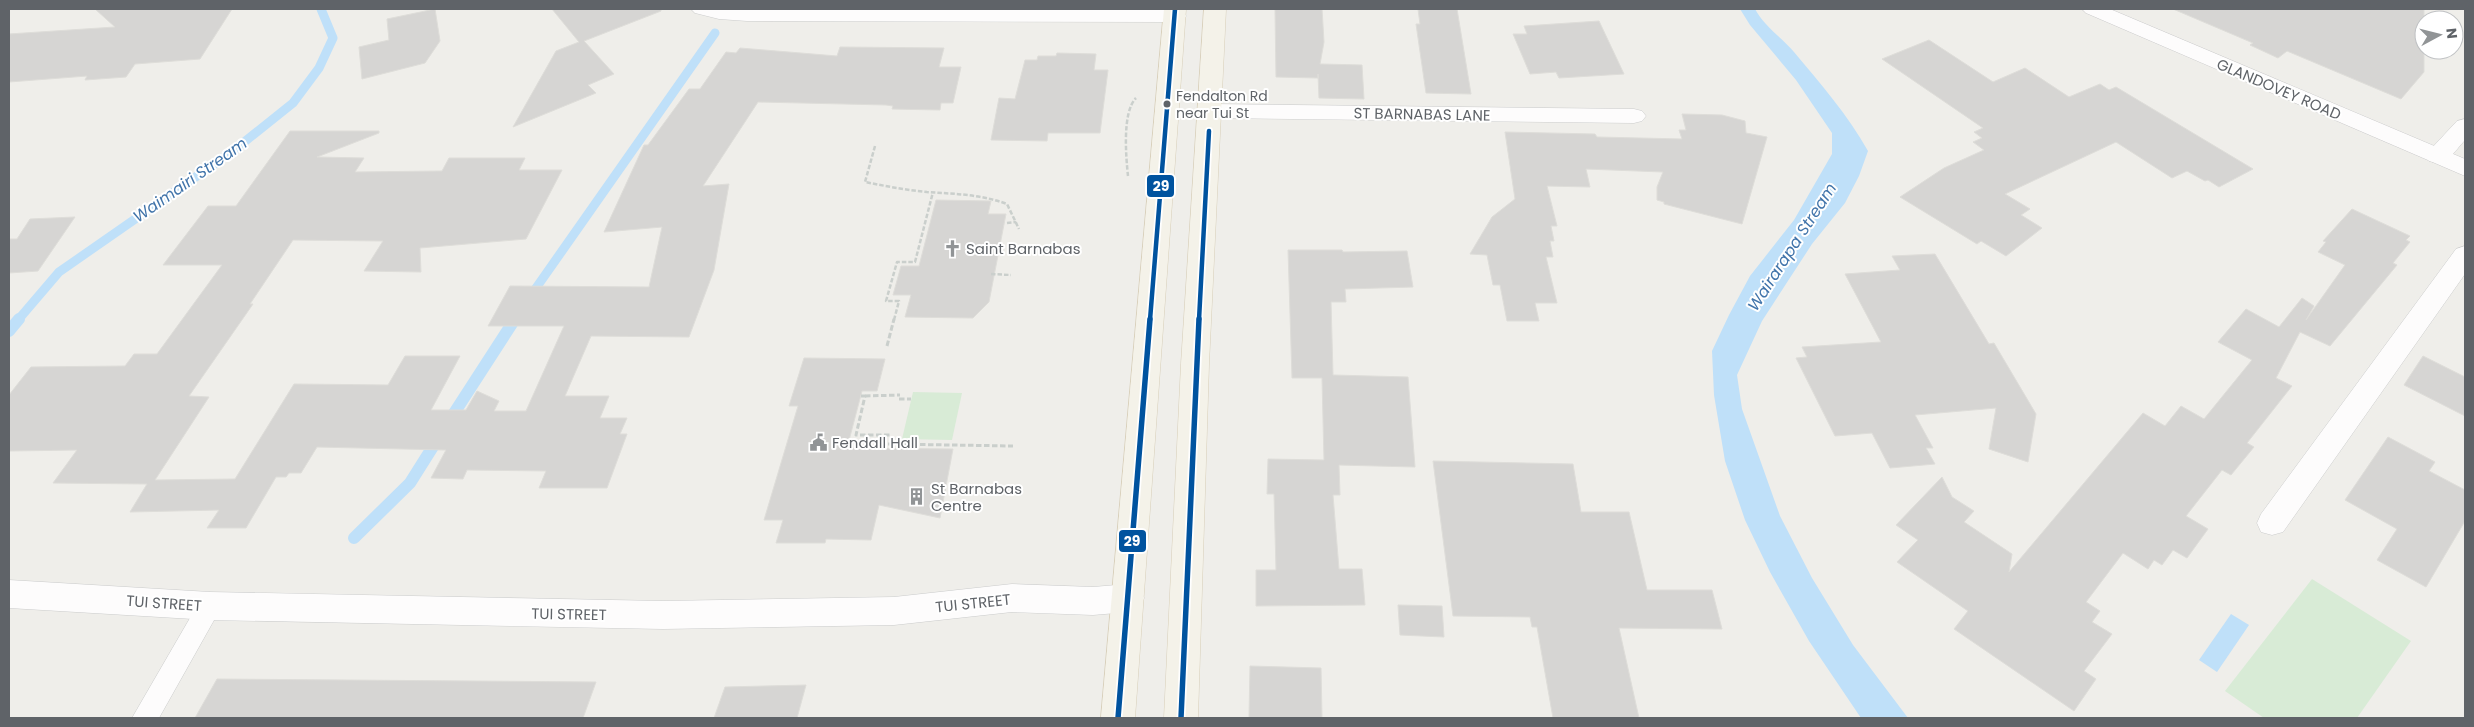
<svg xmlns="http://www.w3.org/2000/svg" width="2474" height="727" viewBox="0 0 2474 727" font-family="Poppins,sans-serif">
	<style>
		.green { fill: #d8ebd6 }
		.water { fill: #bfe0f9 }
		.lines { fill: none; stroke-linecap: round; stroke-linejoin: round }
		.stream-far1 { stroke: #bfe0f9; stroke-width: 9 }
		.stream { stroke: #bfe0f9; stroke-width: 12 }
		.building { fill: #d6d5d3; stroke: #deddd9 }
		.lane-casing { stroke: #cbcccc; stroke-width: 1 }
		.street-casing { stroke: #cbcccc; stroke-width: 1 }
		.secondary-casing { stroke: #cacacb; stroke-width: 1 }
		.primary-casing { stroke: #d7ceb8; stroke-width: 1 }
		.path-far1 { stroke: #cacfcc; stroke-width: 2.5; stroke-dasharray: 4.5 2; stroke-linecap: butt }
		.path { stroke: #cacfcc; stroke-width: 3; stroke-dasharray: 5.5 2.5; stroke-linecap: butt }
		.lane { fill: #fdfcfc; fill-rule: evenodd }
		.street { fill: #fdfcfc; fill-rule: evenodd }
		.secondary { fill: #fdfcfc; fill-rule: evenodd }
		.primary { fill: #f4f2e9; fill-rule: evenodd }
		.bus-1-far1-casing { stroke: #fff; stroke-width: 8 }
		.bus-1-casing { stroke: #fff; stroke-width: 9 }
		.bus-1-far1 { stroke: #00539f; stroke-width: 4.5 }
		.bus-1 { stroke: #00539f; stroke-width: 5.5 }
		.bus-dot { fill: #5f6368; stroke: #fff; stroke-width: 2 }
		.labels { text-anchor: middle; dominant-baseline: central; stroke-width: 4; stroke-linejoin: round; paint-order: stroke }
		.bus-label { font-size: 14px; fill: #5f6368; stroke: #fff; text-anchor: start }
		.street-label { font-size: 15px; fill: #5f6368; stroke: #fff }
		.poi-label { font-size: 15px; fill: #5f6368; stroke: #fff; text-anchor: start }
		.water-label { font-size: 16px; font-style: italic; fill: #4174aa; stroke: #fff }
		.line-badge { stroke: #fff; stroke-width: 2 }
		.badge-label { font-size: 14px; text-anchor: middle; font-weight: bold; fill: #fff }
	</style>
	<rect width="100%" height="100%" fill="#efeeea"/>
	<g class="green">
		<polygon points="913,392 962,393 952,440 902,439"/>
		<polygon points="2312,579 2411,641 2357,718 2264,718 2225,691"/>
	</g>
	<g class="water">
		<path d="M1740 9H1755C1764 26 1781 37 1794 52 1820 83 1848 115 1868 151L1859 176 1845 203 1812 244 1762 321 1737 375 1742 409 1780 516 1812 578 1853 645 1908 718H1861L1809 641 1770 572 1745 520 1725 461 1714 395 1712 351 1729 315 1750 276 1794 220 1832 154V133L1796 80 1750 25Z"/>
		<polygon points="2231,614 2249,625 2217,672 2199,660"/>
	</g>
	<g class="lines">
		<g class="stream-far1">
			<polyline points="529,298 715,33"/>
			<polyline points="18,320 59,272 233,151 293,103 319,68 333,38 321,9"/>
			<polyline points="514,320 519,313"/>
		</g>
		<g class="stream">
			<polyline points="9,331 19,319"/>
			<polyline points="449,421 515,319"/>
			<polyline points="354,538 410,483 439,437"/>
		</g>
	</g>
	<g class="building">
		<polygon points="95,9 232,9 200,59 135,64 126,77 85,80 87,76 9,82 9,34 115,27"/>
		<polygon points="435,9 440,41 425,63 362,79 359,47 389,40 387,19"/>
		<polygon points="552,9 661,9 661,11 584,41 614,74 588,85 596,93 513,127 556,51 579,42"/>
		<polygon points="1275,9 1322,9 1324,42 1320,64 1362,65 1364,99 1319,98 1318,74 1318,78 1276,77"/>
		<polygon points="1418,9 1457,9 1471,94 1426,93 1416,24 1420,24"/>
		<polygon points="2173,9 2424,9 2424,72 2401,99 2287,51 2278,58 2250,45 2253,43"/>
		<polygon points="1599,21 1624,74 1559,78 1556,72 1530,74 1513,34 1527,34 1524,26"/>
		<polygon points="1929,40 1993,82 2025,68 2069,97 2100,84 2109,90 2116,87 2253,169 2219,187 2208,180 2205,181 2187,171 2172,178 2116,142 2005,194 2030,209 2021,215 2042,228 2006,256 1981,241 1977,244 1900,197 1944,168 1984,150 1973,142 1982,138 1974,132 1983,128 1882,59"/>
		<polygon points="840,47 944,48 939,67 961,67 953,103 941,103 940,110 892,109 893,106 886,105 758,102 703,186 729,184 714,270 689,337 591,336 565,396 609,396 600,418 627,418 620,434 627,434 607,488 539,488 546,471 467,470 463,479 431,478 446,450 317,447 301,473 289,473 286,477 276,477 246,528 207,528 219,510 130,512 147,484 53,483 77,450 9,451 9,395 31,367 125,366 134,354 157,354 222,265 163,265 208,206 236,206 290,131 379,131 379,133 317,157 364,158 355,172 442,171 449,158 525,158 519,170 562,170 526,239 420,248 421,272 364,271 383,241 293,240 250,304 253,304 189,396 209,397 155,480 235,479 294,384 388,385 405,356 460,356 431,410 466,410 477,391 499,401 494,411 526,411 564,326 488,326 510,286 649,287 662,227 604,232 644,145 648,145 689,89 700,89 726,52 736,53 740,48 837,56"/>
		<polygon points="1057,53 1096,54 1094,70 1108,70 1100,133 1048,133 1047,141 991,140 999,98 1015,99 1025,60 1037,60 1038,56 1056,56"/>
		<polygon points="1682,114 1722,115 1745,121 1746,133 1767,137 1742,224 1664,204 1664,202 1657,200 1657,187 1663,172 1586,169 1590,187 1547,186 1557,226 1551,226 1554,241 1550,241 1553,257 1546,257 1557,303 1535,303 1539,321 1507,321 1500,285 1493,285 1487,255 1470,254 1492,217 1515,199 1505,132 1595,134 1597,137 1682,139 1679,130 1686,130"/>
		<polygon points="936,200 991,201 988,214 1006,214 989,302 973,318 905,317 911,295 893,295 901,266 919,266"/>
		<polygon points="2352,209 2410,236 2406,240 2410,242 2393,263 2397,265 2330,346 2300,332 2276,378 2292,386 2247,443 2254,447 2231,475 2222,470 2186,516 2208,529 2187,558 2173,550 2162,565 2154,560 2148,569 2123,553 2086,602 2100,611 2092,622 2112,634 2084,671 2096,679 2074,711 1954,629 1968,611 1897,562 1918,540 1896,525 1942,477 1952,497 1974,511 1964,522 2012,554 2009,572 2143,413 2165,426 2181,406 2204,419 2252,360 2218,342 2246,309 2279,327 2302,298 2314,306 2306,320 2345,265 2318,252 2326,242 2323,241"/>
		<polygon points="75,217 38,271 9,273 9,239 17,239 30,219"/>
		<polygon points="1288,250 1342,250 1343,252 1407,251 1413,287 1345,289 1346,302 1331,302 1333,375 1408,377 1415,467 1339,465 1340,495 1333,495 1339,569 1362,569 1365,605 1256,606 1256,570 1276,570 1274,494 1267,494 1268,459 1324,460 1322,378 1292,378"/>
		<polygon points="1935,254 1989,344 1994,343 2036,414 2028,462 1989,449 1996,408 1915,415 1933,448 1926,448 1935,464 1890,468 1872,433 1835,436 1796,358 1807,357 1802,347 1881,342 1845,274 1900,270 1892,256"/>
		<polygon points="2423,356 2465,377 2465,416 2404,385"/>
		<polygon points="804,358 885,359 877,391 862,391 847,448 953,449 940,518 879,505 871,540 826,539 825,543 776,543 783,520 764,520 798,406 789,406"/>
		<polygon points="2388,437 2435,462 2429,471 2465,490 2465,521 2426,587 2377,560 2397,529 2345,500"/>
		<polygon points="1433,461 1573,464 1581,512 1629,512 1647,590 1712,590 1722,629 1619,628 1639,718 1553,718 1537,627 1532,627 1530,617 1453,616"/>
		<polygon points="1398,605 1442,606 1444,637 1400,635"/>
		<polygon points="1250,666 1321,668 1322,718 1249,718"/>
		<polygon points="217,679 596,682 583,718 195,718"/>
		<polygon points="806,685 797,718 714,718 725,687"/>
	</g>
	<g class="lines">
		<defs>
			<polygon id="lane" points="210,595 219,599 222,606 159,718 132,718 201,599"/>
			<g id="street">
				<polygon points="691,9 1175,10 1183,11 1186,16 1183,21 1175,22 747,21 719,19 695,13"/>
				<polygon points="1211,104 1634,109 1642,111 1646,116 1642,121 1634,123 1211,118 1203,116 1200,111 1203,106"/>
				<path d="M2465 119V140C2454 152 2447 166 2429 161L2425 156 2429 151 2457 121Z"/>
				<polygon points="2465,246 2465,274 2283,532 2272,535 2261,532 2257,523 2261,514 2456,249"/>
				<polygon points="9,580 210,592 663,601 894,597 1012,584 1093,587 1128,584 1139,588 1144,598 1139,608 1128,612 1093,615 1012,612 894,625 663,629 210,620 9,608"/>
			</g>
			<polygon id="secondary" points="2082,9 2110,9 2465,159 2465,176 2086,13"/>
			<g id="primary">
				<polygon points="1164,9 1186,9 1135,718 1101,718"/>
				<polygon points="1204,9 1226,9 1209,364 1198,718 1164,718 1181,364"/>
			</g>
		</defs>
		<use href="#lane" class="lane-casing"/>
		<use href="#street" class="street-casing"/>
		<use href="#secondary" class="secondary-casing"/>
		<use href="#primary" class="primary-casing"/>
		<g class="path-far1">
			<path d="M875 146 865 182C885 186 906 190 927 192 954 194 980 194 1007 204L1019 229"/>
			<path d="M1128 176C1126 157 1122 112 1136 98"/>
			<polyline points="1007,223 1016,222"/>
			<polyline points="991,274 1011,275"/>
			<polyline points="894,320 899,301 886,301 897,262 915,262 933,192"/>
		</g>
		<g class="path">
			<polyline points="887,346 894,319"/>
			<polyline points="861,396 865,396 856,435 890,435"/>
			<polyline points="865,396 900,395"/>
			<polyline points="899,399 911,399"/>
			<polyline points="888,444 1013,446"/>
		</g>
		<use href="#lane" class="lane"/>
		<use href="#street" class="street"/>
		<use href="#secondary" class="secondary"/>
		<use href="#primary" class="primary"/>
		<defs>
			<g id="bus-1-far1">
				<polyline points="1150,320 1175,9"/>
				<polyline points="1199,320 1209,131"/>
			</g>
			<g id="bus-1">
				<polyline points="1118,718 1150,319"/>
				<polyline points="1181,718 1199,319"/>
			</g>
		</defs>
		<use href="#bus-1-far1" class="bus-1-far1-casing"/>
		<use href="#bus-1" class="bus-1-casing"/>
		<use href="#bus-1-far1" class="bus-1-far1"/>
		<use href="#bus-1" class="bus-1"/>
	</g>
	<defs>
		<symbol id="church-bare" viewBox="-9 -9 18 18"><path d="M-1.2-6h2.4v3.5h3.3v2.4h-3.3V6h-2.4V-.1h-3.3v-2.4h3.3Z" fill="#919496" stroke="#fff" stroke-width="2.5" paint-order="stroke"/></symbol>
		<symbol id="civic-bare" viewBox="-9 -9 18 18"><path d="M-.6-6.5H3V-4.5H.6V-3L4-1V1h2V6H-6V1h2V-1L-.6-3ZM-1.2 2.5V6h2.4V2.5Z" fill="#919496" stroke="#fff" stroke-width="2.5" paint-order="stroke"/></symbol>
		<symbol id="building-bare" viewBox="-9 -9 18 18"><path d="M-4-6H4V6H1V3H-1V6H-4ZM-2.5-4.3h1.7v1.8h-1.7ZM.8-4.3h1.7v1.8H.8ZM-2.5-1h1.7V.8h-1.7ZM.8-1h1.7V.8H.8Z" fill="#919496" stroke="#fff" stroke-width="2.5" paint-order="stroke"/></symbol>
	</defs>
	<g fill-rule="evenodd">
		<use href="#church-bare" x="940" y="236" width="25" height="25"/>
		<use href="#civic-bare" x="806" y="430" width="25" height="25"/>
		<use href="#building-bare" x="904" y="484" width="25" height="25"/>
	</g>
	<circle class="bus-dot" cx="1167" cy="104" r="4.5"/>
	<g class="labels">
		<g class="bus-label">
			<text x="1176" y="96">Fendalton Rd<tspan x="1176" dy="17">near Tui St</tspan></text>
		</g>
		<g class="street-label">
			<text transform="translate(2279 89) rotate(23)">GLANDOVEY ROAD</text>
			<text transform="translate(1422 114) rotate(1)">ST BARNABAS LANE</text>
			<text transform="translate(164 603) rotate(4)">TUI STREET</text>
			<text transform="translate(973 603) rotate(-6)">TUI STREET</text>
			<text transform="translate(569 614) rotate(1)">TUI STREET</text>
		</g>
		<g class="poi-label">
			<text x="966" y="248">Saint Barnabas</text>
			<text x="832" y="442">Fendall Hall</text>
			<text x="931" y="488">St Barnabas<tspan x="931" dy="17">Centre</tspan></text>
		</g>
		<g class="water-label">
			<text transform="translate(190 180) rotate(-35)">Waimairi Stream</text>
			<text transform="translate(1792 247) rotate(-57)">Wairarapa Stream</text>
		</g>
	</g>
	<g class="line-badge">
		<rect x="1146" y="174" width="29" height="24" rx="5" fill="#00539f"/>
		<rect x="1118" y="529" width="29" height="24" rx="5" fill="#00539f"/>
	</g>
	<g class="badge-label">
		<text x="1161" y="191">29</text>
		<text x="1132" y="546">29</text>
	</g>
	<rect width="2474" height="727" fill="none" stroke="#5f6368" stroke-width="20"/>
	<g transform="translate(2439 35) rotate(83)"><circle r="24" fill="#ffffff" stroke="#bfc1c3"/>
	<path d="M0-4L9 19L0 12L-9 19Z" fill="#919496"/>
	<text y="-8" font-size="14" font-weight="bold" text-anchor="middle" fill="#5f6368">N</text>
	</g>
</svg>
